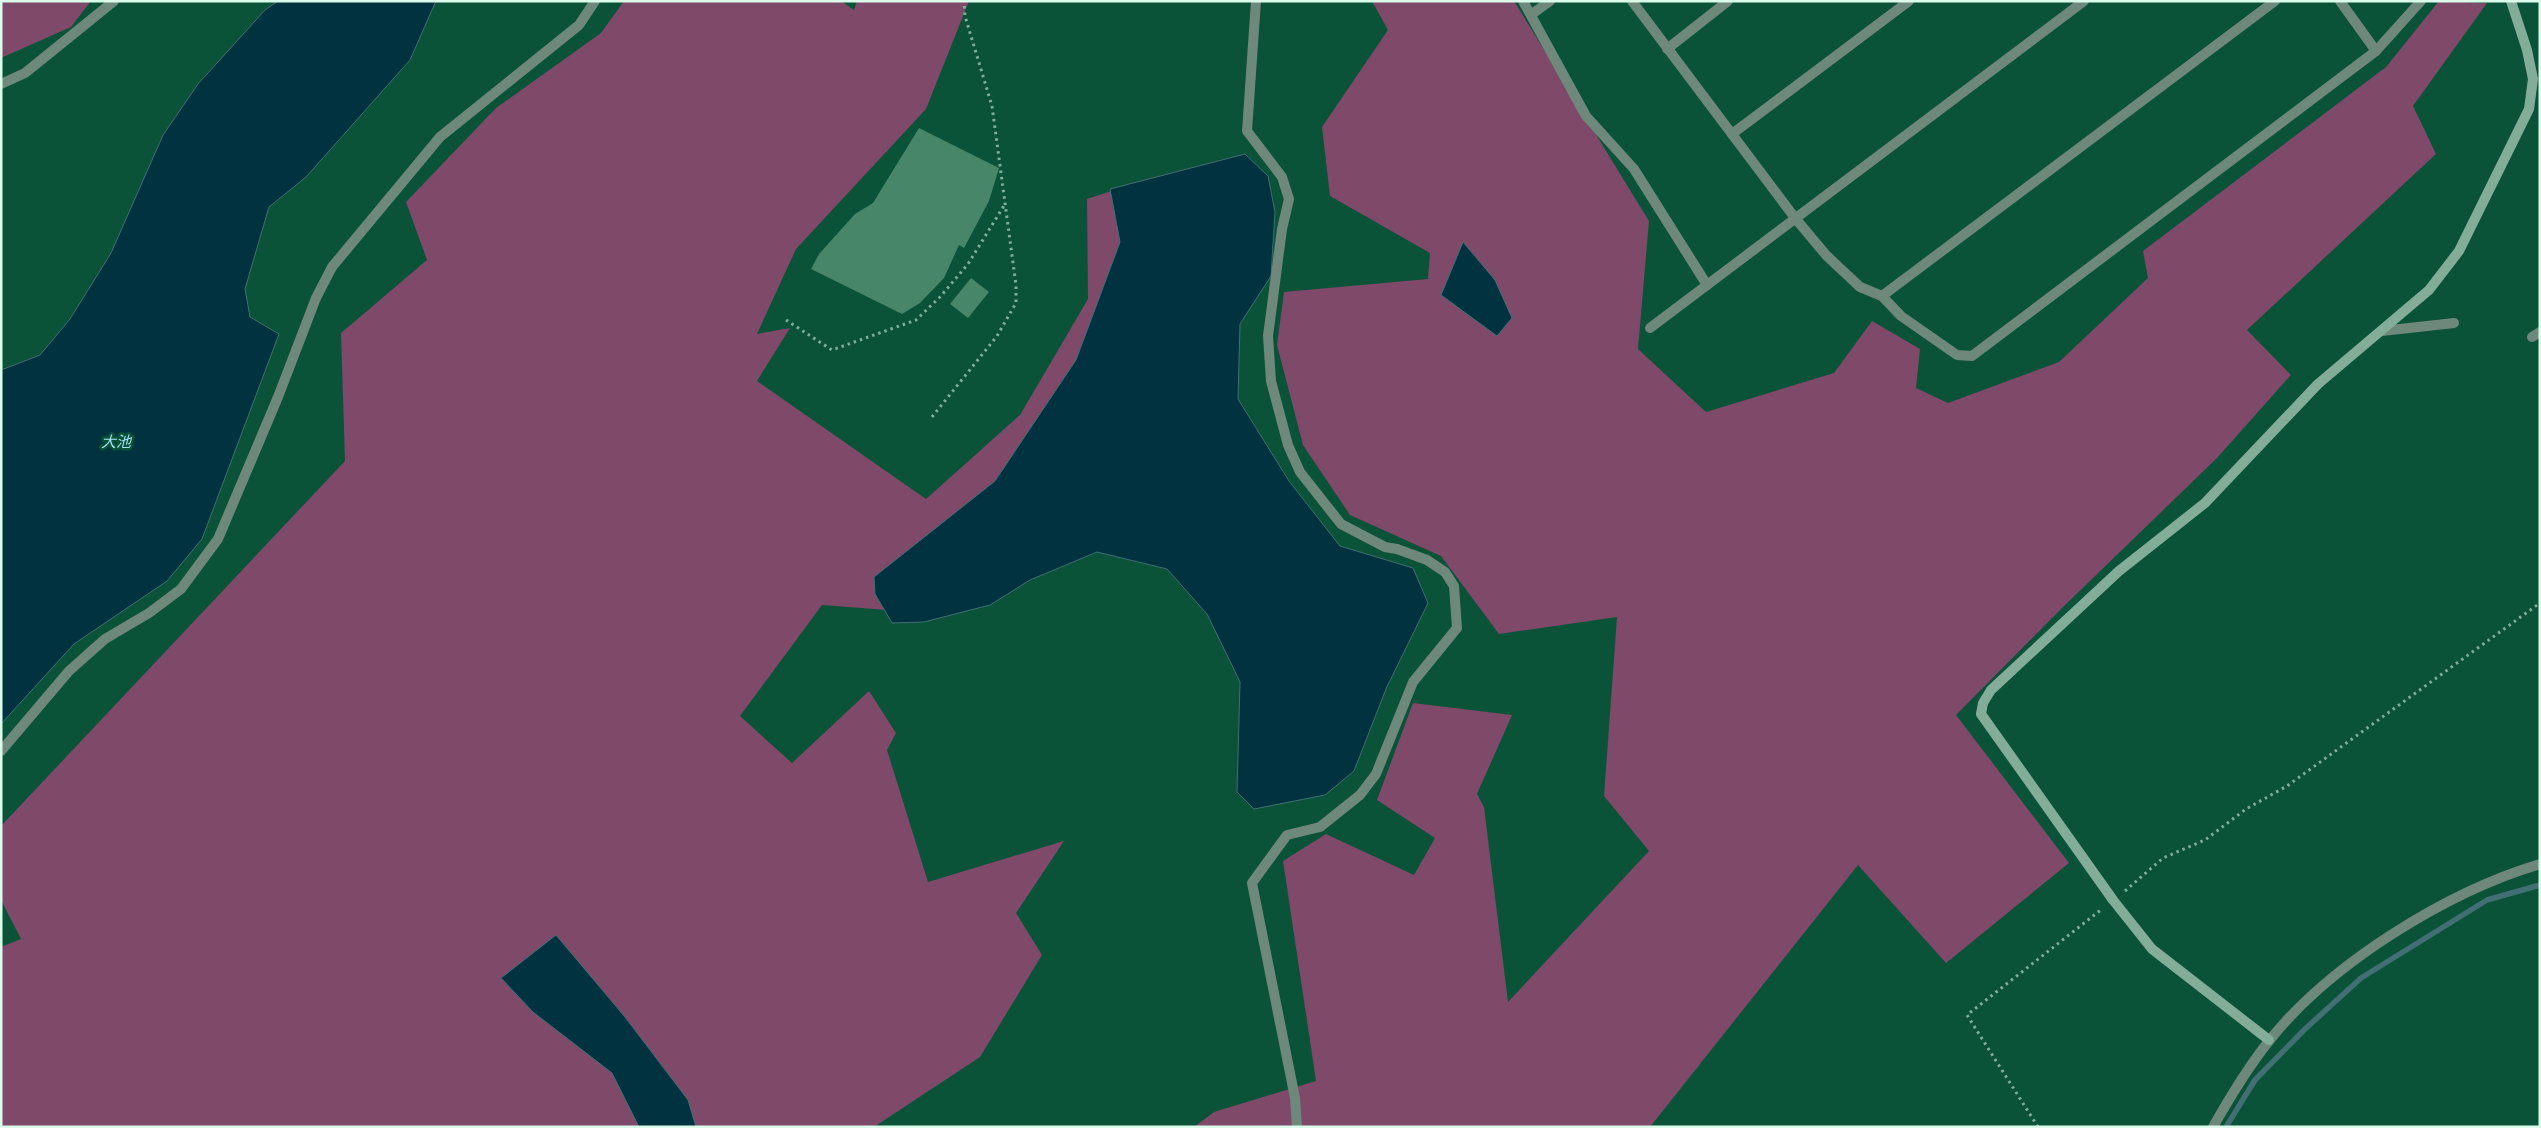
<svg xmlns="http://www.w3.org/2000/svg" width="2541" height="1128" viewBox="0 0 2541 1128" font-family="Barlow,'Noto Sans JP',sans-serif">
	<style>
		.green { fill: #7f496a }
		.water { fill: #003240; stroke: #426f73 }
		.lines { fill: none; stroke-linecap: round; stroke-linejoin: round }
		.stream { stroke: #426f73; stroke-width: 5.5 }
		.building { fill: #478669 }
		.path { stroke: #7daf9a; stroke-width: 3; stroke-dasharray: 2.5 4; stroke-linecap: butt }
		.street { stroke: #6e887b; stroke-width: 10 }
		.secondary { stroke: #83ad98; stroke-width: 10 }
		.labels { text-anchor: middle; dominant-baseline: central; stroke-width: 5; stroke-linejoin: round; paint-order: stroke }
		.water-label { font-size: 15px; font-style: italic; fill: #a4dff5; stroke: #0a5238 }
	</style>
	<rect width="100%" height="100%" fill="#0a5238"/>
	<g class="green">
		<polygon points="1,1 91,1 71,27 1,58"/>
		<polygon points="624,1 841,1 854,10 857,1 969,1 926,109 796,249 757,334 790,328 757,381 926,499 1020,415 1088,299 1087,199 1124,187 1134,301 1020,489 887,610 822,605 740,716 792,763 869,691 896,733 887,750 928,882 1064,841 1016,913 1042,955 980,1057 874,1127 1,1127 1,947 21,939 1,900 1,826 345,461 341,333 427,260 406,202 496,108 601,33"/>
		<polygon points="1372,1 1514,1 1649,221 1638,349 1706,412 1834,373 1872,321 1920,349 1916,388 1948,403 2059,362 2148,278 2143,251 2386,67 2439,1 2487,3 2413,106 2436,154 2247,330 2291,375 2217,458 2061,609 1956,715 2069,863 1946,963 1858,865 1650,1127 1194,1127 1214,1112 1316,1081 1283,861 1326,834 1414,875 1435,838 1377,800 1413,703 1512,715 1477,794 1484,807 1508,1002 1649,851 1604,796 1617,617 1499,634 1441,556 1350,515 1303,445 1277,345 1284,292 1428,279 1430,253 1330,196 1322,127 1388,30"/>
	</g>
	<g class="water">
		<polygon points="278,1 436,1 410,60 306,177 269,207 245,289 250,317 279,334 202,539 167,581 74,644 1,724 1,370 40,355 70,319 111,253 163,135 198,84 265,10"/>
		<polygon points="1245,154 1268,176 1275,212 1271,276 1240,324 1238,399 1289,481 1340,546 1413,568 1428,603 1386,689 1354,771 1325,795 1254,809 1237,792 1240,682 1207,614 1167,569 1097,552 1030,580 990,605 924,622 892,623 875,594 874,577 995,481 1076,360 1120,242 1110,189"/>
		<polygon points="1463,242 1495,280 1512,318 1497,336 1441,295"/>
		<polygon points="556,935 625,1017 688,1100 696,1127 639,1127 612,1073 533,1012 501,978"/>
	</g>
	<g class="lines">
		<polyline class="stream" points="2226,1127 2255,1080 2304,1030 2361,978 2487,900 2540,885"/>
	</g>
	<g class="building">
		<polygon points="919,128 999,168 989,201 964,248 959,245 944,278 920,303 902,314 811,269 819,254 855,214 873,203"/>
		<polygon points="971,278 989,292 968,318 950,304"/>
	</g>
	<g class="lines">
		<g class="path">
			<polyline points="786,320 832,350 916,320 940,297 968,264 1005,204"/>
			<polyline points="932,417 997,336 1016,303 1016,285 992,106 965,16 964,1"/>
			<polyline points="2125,891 2163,858 2205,840 2246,809 2287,786 2540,603"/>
			<polyline points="2038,1127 1967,1015 2102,909"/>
		</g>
		<g class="street">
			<polyline points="1256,1 1247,131 1282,177 1289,199 1282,229 1268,336 1271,381 1288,445 1300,472 1341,524 1385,547 1397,549 1427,560 1445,572 1454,586 1457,628 1413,682 1376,774 1360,795 1320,827 1287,835 1252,883 1295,1098 1297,1127"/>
			<polyline points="1523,1 1586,116 1634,169 1707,285"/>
			<polyline points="1632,1 1795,218 1826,255 1860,287 1882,296 1901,316 1957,355 1972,356 2376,51 2421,1"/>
			<polyline points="2340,1 2376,51"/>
			<polyline points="1532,14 1550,1"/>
			<polyline points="1667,49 1728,1"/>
			<polyline points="1,84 25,73 114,1"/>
			<polyline points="1732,134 1909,1"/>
			<polyline points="1882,296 2275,1"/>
			<polyline points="1650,328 2084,1"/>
			<polyline points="2382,331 2454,323"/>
			<polyline points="2532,337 2540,332"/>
			<polyline points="1,751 69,671 105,639 149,613 181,589 218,539 278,397 316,298 332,267 440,137 579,25 595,1"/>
			<path d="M2213 1127C2230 1097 2248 1067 2269 1041 2330 964 2446 892 2540 864"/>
		</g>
		<polyline class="secondary" points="2269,1040 2152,949 2113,900 1981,714 1983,703 1991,690 2119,571 2205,503 2318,384 2429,290 2459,251 2529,109 2533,79 2527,50 2511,1"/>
	</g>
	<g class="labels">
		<g class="water-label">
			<text x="116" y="441">大池</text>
		</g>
	</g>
	<rect width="2541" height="1128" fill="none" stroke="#dcfceb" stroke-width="5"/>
</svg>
